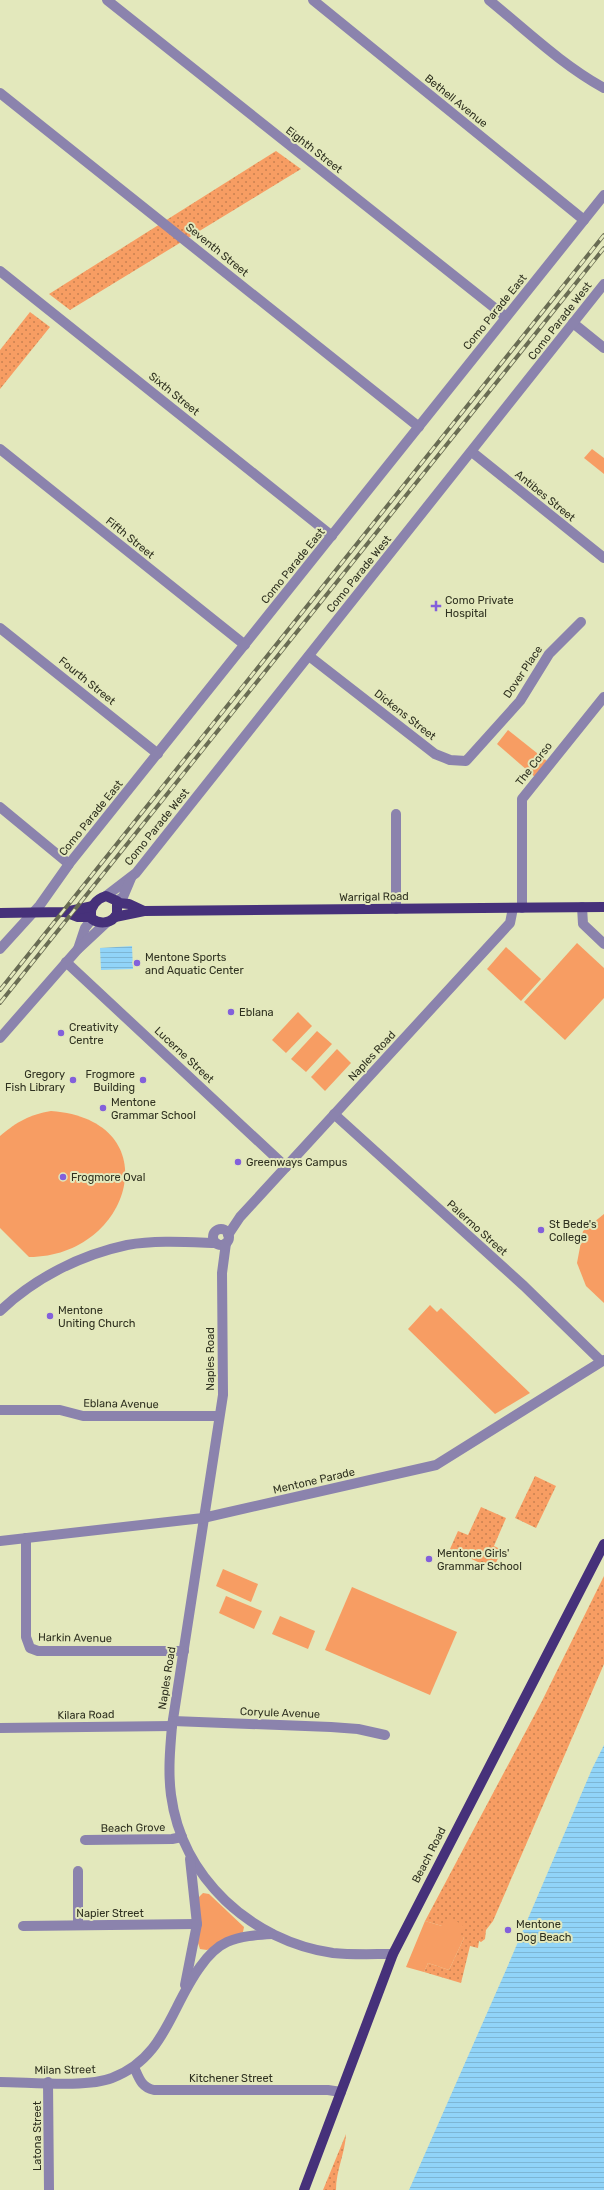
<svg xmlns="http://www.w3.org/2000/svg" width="604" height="2190" viewBox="0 0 604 2190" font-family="Rubik,sans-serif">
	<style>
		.grass { fill: url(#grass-dots) }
		.green { fill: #f79d63 }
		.water { fill: url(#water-rules) }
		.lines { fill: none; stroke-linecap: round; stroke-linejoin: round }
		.minor { stroke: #8b83ad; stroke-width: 10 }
		.major { stroke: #46317a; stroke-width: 10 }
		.rail-casing { stroke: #696c53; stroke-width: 4 }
		.rail { stroke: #e3e8bc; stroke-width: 2.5; stroke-dasharray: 8; stroke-linecap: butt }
		.poi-dot { fill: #8360db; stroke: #e3e8bc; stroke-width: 1.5 }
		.labels { text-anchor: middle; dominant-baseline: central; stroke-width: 4; stroke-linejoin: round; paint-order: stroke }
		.street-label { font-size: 11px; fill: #2f3120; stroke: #e3e8bc }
		.poi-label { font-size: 11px; fill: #2f3120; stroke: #e3e8bc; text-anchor: start }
	</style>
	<defs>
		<pattern id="grass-dots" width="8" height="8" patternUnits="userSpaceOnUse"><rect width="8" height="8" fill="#f79d63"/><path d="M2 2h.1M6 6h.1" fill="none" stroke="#c88151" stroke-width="1.8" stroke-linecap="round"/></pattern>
		<pattern id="water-rules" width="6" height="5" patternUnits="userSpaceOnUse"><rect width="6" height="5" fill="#91d4f8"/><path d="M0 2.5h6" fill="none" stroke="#7db6d4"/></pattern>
	</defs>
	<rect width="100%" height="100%" fill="#e3e8bc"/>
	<g class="grass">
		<polygon points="276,151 301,169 70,310 49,294"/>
		<polygon points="30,312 50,327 0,389 0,350"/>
		<polygon points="535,1476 556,1486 536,1528 515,1518"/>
		<polygon points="481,1507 506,1518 494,1546 502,1550 493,1569 450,1549 458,1531 468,1535"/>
		<polygon points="604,1576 604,1664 493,1921 486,1930 485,1939 481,1942 479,1941 478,1948 470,1946 461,1983 424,1972 428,1963 449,1970 464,1938 442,1926 425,1921 542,1701"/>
		<path d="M346 2134C345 2154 336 2170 336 2190H323Z"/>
	</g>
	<g class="green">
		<polygon points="592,449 604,458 604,474 584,458"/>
		<polygon points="508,730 547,761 535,777 497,744"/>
		<polygon points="577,943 604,968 604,998 565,1040 524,1002"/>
		<polygon points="506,947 541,979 521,1001 487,969"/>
		<polygon points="298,1012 312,1026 286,1053 272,1040"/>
		<polygon points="317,1031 332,1044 306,1072 291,1059"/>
		<polygon points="337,1049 351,1063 325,1091 311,1077"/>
		<path d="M51 1111C171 1120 132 1257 29 1257L0 1228V1136C18 1121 29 1115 51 1111Z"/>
		<polygon points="604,1214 604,1303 586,1286 577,1263 583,1231"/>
		<polygon points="430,1305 437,1312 441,1308 530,1393 495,1414 408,1329"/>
		<polygon points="223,1569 258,1584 251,1602 216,1586"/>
		<polygon points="352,1587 457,1632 430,1695 325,1650"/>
		<polygon points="226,1596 262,1611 254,1629 219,1613"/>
		<polygon points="280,1616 315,1631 308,1649 272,1634"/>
		<polygon points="203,1893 209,1894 244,1927 243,1932 207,1950 200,1949 198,1943 199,1897"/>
		<polygon points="452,1918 465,1927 460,1935 464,1938 449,1970 428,1963 424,1972 406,1967 425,1921 442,1926"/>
	</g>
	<g class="water">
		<polygon points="132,946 133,969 101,970 100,948"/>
		<polygon points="604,1745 604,2190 409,2190 506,1970 592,1769"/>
	</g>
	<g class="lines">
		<g class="minor">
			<polyline points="107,0 506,317"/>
			<polyline points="313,0 584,220"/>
			<path d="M489 0C526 30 562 65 604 88"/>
			<polyline points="0,93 419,427"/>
			<polyline points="0,271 332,536"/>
			<polyline points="573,323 604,348"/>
			<polyline points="0,449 245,645"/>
			<polyline points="472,452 604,558"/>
			<polyline points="0,628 158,754"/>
			<polyline points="309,656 435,754 450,760 466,761 520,701 549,654 581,622"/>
			<polyline points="0,807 69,864"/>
			<polyline points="396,814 396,909"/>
			<polyline points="106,896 136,873 604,284"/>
			<polyline points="117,901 123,897 131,878"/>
			<polyline points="582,907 583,924 604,944"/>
			<polyline points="522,908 522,799 604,697"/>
			<polyline points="0,949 40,905 69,864 604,195"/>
			<polyline points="78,949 85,928 92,919"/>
			<polyline points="66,962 286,1167"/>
			<polyline points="0,1038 78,949 107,922"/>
			<polyline points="334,1114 524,1286 601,1361"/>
			<circle cx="221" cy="1237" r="8"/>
			<polyline points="228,1235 240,1217 510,923 513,908"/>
			<path d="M226 1243 222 1273 223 1395 172 1726C170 1749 168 1772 171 1795 182 1878 251 1941 333 1953 352 1955 373 1954 393 1954"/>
			<path d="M0 1311C35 1278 80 1255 127 1245 155 1240 187 1242 216 1243"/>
			<polyline points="0,1410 60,1410 83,1416 219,1416"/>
			<polyline points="26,1538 26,1637 30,1648 38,1651 184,1651"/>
			<polyline points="0,1541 203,1518 436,1465 604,1360"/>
			<polyline points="173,1721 331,1727 358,1729 385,1735"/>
			<polyline points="0,1728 172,1726"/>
			<polyline points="85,1840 172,1839 182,1837"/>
			<polyline points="78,1925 78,1871"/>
			<polyline points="23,1926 197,1924"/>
			<polyline points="185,1985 197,1924 190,1859"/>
			<path d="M134 2067C139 2078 141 2087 154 2090H328L341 2092"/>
			<path d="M0 2082C29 2082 86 2088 112 2078 165 2058 170 2008 200 1967 207 1957 216 1947 227 1942 241 1936 256 1935 272 1934"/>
			<polyline points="48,2082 49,2190"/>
		</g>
		<g class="major">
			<path d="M106 896 117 901V914C112 923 101 925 92 919 88 908 96 899 106 896Z"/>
			<polyline points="118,903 129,904 144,911"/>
			<polyline points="65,912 78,917 91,917"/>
			<polyline points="0,913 65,912 93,906"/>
			<polyline points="115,917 144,911 604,907"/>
			<polyline points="304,2190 393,1954 604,1544"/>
		</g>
		<defs>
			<g id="rail">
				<polyline points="0,990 604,235"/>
				<polyline points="0,1003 604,248"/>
			</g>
		</defs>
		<use href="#rail" class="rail-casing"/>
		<use href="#rail" class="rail"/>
	</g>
	<g class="poi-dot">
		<path d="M434 600h4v4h4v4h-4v4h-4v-4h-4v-4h4z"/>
		<circle cx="137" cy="963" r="4"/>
		<circle cx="231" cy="1012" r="4"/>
		<circle cx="61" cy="1033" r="4"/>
		<circle cx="73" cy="1080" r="4"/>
		<circle cx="143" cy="1080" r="4"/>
		<circle cx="103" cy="1108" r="4"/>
		<circle cx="238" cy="1162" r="4"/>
		<circle cx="63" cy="1177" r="4"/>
		<circle cx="541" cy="1230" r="4"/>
		<circle cx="50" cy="1316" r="4"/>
		<circle cx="429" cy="1559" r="4"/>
		<circle cx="508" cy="1930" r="4"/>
	</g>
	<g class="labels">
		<g class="street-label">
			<text transform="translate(456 101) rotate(39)">Bethell Avenue</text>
			<text transform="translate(314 150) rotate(38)">Eighth Street</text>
			<text transform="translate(217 250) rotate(39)">Seventh Street</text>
			<text transform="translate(495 312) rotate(-51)">Como Parade East</text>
			<text transform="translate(560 321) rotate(-52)">Como Parade West</text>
			<text transform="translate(174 394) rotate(39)">Sixth Street</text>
			<text transform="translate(545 496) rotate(39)">Antibes Street</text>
			<text transform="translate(130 538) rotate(39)">Fifth Street</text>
			<text transform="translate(293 566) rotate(-51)">Como Parade East</text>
			<text transform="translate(359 574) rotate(-51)">Como Parade West</text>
			<text transform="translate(523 672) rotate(-56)">Dover Place</text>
			<text transform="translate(87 681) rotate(39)">Fourth Street</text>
			<text transform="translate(405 715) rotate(38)">Dickens Street</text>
			<text transform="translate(534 764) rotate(-52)">The Corso</text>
			<text transform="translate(91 818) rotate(-51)">Como Parade East</text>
			<text transform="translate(157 827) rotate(-51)">Como Parade West</text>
			<text transform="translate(374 897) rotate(-1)">Warrigal Road</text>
			<text transform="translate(184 1055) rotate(43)">Lucerne Street</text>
			<text transform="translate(372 1056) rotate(-47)">Naples Road</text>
			<text transform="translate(477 1228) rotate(42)">Palermo Street</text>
			<text transform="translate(210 1359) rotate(-90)">Naples Road</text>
			<text transform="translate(121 1404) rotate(1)">Eblana Avenue</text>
			<text transform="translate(314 1481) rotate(-13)">Mentone Parade</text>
			<text transform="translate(75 1638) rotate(1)">Harkin Avenue</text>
			<text transform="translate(167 1678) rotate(-81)">Naples Road</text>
			<text transform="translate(280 1713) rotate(2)">Coryule Avenue</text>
			<text transform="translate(86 1715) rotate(-1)">Kilara Road</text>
			<text transform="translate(133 1828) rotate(-1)">Beach Grove</text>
			<text transform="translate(429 1855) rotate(-63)">Beach Road</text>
			<text x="110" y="1913">Napier Street</text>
			<text transform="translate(65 2070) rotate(-1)">Milan Street</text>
			<text x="231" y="2078">Kitchener Street</text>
			<text transform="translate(37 2136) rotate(-90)">Latona Street</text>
		</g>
		<g class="poi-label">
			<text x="445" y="600">Como Private<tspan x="445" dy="13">Hospital</tspan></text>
			<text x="145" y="957">Mentone Sports<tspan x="145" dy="13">and Aquatic Center</tspan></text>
			<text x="239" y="1012">Eblana</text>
			<text x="69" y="1027">Creativity<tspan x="69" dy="13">Centre</tspan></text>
			<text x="65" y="1074" text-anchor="end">Gregory<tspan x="65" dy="13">Fish Library</tspan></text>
			<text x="135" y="1074" text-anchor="end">Frogmore<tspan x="135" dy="13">Building</tspan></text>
			<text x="111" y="1102">Mentone<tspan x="111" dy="13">Grammar School</tspan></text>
			<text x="246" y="1162">Greenways Campus</text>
			<text x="71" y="1177">Frogmore Oval</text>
			<text x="549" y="1224">St Bede's<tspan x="549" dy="13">College</tspan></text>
			<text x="58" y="1310">Mentone<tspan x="58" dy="13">Uniting Church</tspan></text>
			<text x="437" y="1553">Mentone Girls'<tspan x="437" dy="13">Grammar School</tspan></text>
			<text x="516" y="1924">Mentone<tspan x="516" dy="13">Dog Beach</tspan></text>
		</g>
	</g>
</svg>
